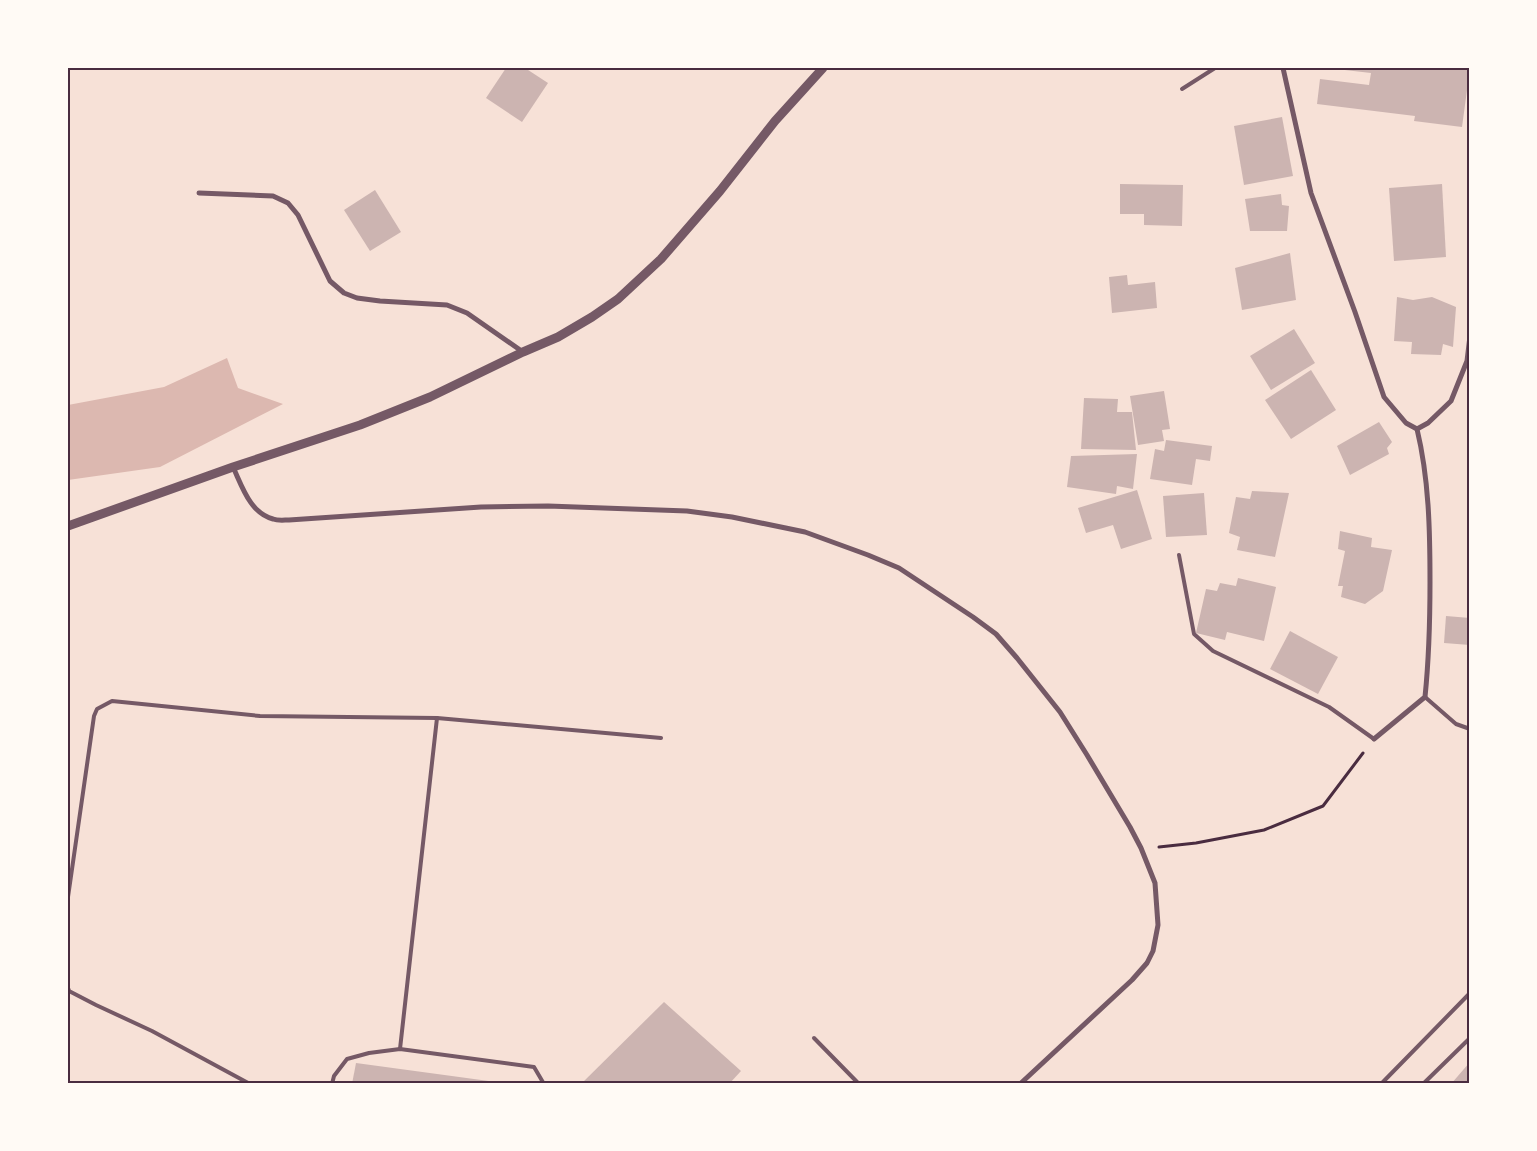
<svg xmlns="http://www.w3.org/2000/svg" width="1537" height="1151" viewBox="0 0 1537 1151" font-family="Poppins,sans-serif">
	<style>
		.water { fill: #dcb8b0 }
		.building { fill: #ccb4b1 }
		.lines { fill: none; stroke-linecap: round; stroke-linejoin: round }
		.path { stroke: #4a2c40; stroke-width: 3 }
		.service { stroke: #755966; stroke-width: 4 }
		.minor { stroke: #755966; stroke-width: 5 }
		.tertiary { stroke: #755966; stroke-width: 9 }
		.neatline { fill: none; stroke: #4a2c40; stroke-width: 2 }
	</style>
	<rect width="100%" height="100%" fill="#f7e1d7"/>
	<polygon class="water" points="227,358 238,388 283,404 160,467 68,480 68,405 164,387"/>
	<g class="building">
		<polygon points="506,68 525,68 548,83 522,122 486,98"/>
		<polygon points="1337,68 1470,68 1462,127 1414,121 1415,116 1317,104 1320,79 1369,85 1371,73 1336,69"/>
		<polygon points="1282,117 1293,176 1244,185 1234,126"/>
		<polygon points="1120,184 1183,185 1182,226 1144,225 1144,214 1120,214"/>
		<polygon points="1442,184 1446,257 1394,261 1389,188"/>
		<polygon points="375,190 401,232 370,251 344,210"/>
		<polygon points="1281,194 1282,205 1289,206 1287,231 1250,231 1245,199"/>
		<polygon points="1290,253 1296,300 1242,310 1235,268"/>
		<polygon points="1127,275 1128,285 1155,282 1157,308 1112,313 1109,277"/>
		<polygon points="1397,297 1413,300 1432,297 1456,307 1453,347 1443,344 1441,355 1411,354 1412,342 1394,341"/>
		<polygon points="1294,329 1315,363 1271,390 1250,356"/>
		<polygon points="1311,370 1336,410 1291,439 1265,400"/>
		<polygon points="1164,391 1170,429 1162,430 1164,441 1138,445 1130,396"/>
		<polygon points="1084,398 1118,399 1117,412 1132,412 1136,450 1081,449"/>
		<polygon points="1379,422 1392,442 1387,448 1389,454 1350,475 1337,446"/>
		<polygon points="1166,440 1212,446 1210,461 1196,459 1192,485 1150,479 1155,449 1164,451"/>
		<polygon points="1137,454 1133,489 1117,486 1116,494 1067,487 1071,456"/>
		<polygon points="1137,490 1152,539 1121,549 1113,525 1086,533 1078,508"/>
		<polygon points="1252,491 1289,493 1275,557 1237,550 1240,537 1229,533 1236,497 1250,499"/>
		<polygon points="1204,493 1207,535 1166,537 1163,496"/>
		<polygon points="1340,531 1372,538 1371,547 1392,550 1383,591 1365,604 1341,597 1343,586 1338,586 1345,551 1338,549"/>
		<polygon points="1238,578 1276,587 1264,641 1227,632 1225,640 1196,633 1206,589 1217,591 1220,583 1236,586"/>
		<polygon points="1446,616 1470,618 1470,645 1444,643"/>
		<polygon points="1290,631 1338,657 1318,694 1270,669"/>
		<polygon points="664,1002 741,1071 729,1084 581,1084"/>
		<polygon points="1470,1062 1470,1084 1451,1084"/>
		<polygon points="356,1063 496,1082 495,1084 352,1084"/>
	</g>
	<g class="lines">
		<polyline class="path" points="1159,847 1196,843 1264,830 1323,806 1363,753"/>
		<g class="service">
			<polyline points="1182,89 1215,68"/>
			<polyline points="1179,555 1194,634 1213,651 1329,707 1374,739"/>
			<polyline points="1425,697 1456,724 1470,729"/>
			<polyline points="68,897 94,716 97,709 112,701 260,716 437,718 661,738"/>
			<polyline points="68,988 69,991 96,1005 152,1031 250,1084"/>
			<polyline points="814,1038 859,1084"/>
			<polyline points="400,1049 437,718"/>
			<polyline points="332,1084 334,1076 347,1059 369,1053 400,1049 534,1067 544,1084"/>
			<polyline points="1381,1084 1470,993"/>
			<polyline points="1423,1084 1470,1038"/>
		</g>
		<g class="minor">
			<path d="M1283 68 1311 193 1355 312 1384 397 1406 423 1417 429C1429 479 1430 530 1430 582 1430 620 1429 658 1425 697L1374 739"/>
			<polyline points="199,193 273,196 288,203 298,215 330,281 344,293 357,298 380,301 447,305 467,313 523,352"/>
			<polyline points="1417,429 1428,423 1451,401 1467,361 1470,336"/>
			<path d="M233 467C242 486 250 513 273 519 278 521 284 520 289 520L481 507 548 506 687 511 732 517 805 532 868 555 899 568 973 617 996 634 1017 658 1060 712 1087 755 1130 827 1141 848 1155 883 1158 925 1153 951 1147 963 1132 980 1020 1084"/>
		</g>
		<polyline class="tertiary" points="68,526 233,467 360,425 430,397 523,352 558,337 592,317 618,299 661,259 720,191 775,121 823,68"/>
	</g>
	<rect width="1537" height="1151" fill="none" stroke="#fffaf5" stroke-width="138"/>
	<rect x="69" y="69" width="1399" height="1013" class="neatline"/>
</svg>
